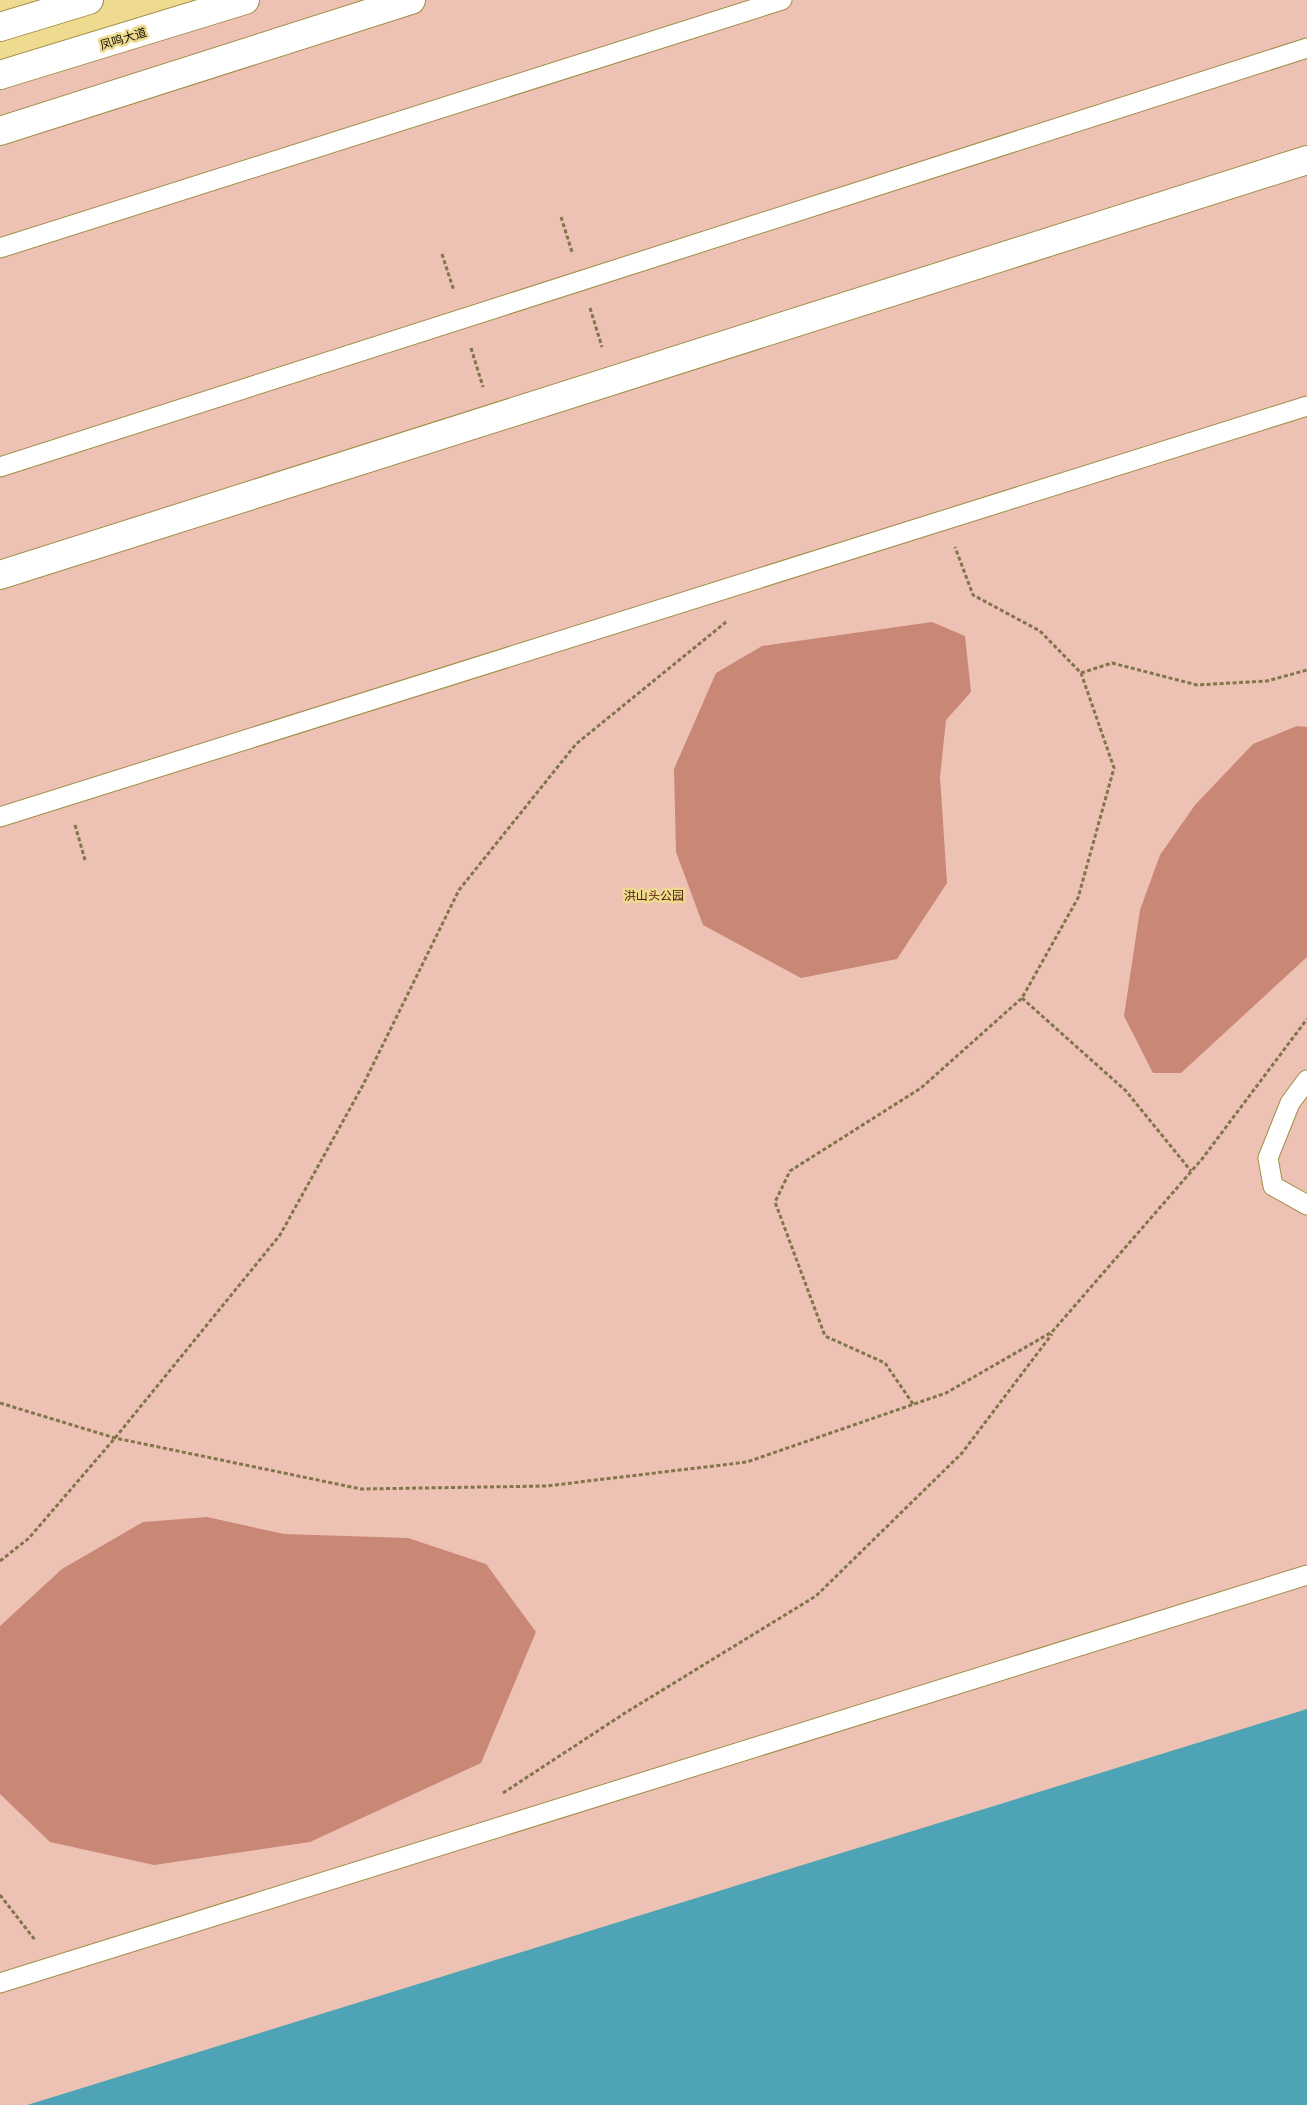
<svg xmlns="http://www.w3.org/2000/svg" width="1307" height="2105" viewBox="0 0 1307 2105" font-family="Barlow,'Noto Sans SC',sans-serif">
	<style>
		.green { fill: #eec1b5 }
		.forest { fill: #c98775 }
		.water { fill: #4fa3b7 }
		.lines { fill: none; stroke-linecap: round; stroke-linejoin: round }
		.service-casing { stroke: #a08e44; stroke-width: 21 }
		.minor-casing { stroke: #a08e44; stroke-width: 30 }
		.tertiary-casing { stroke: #a08e44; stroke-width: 30 }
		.secondary-casing { stroke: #a08e44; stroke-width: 30 }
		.path { stroke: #817549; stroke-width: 3; stroke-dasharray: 4 2.5; stroke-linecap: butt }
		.service { stroke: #fff; stroke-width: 19 }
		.minor { stroke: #fff; stroke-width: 28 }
		.tertiary { stroke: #fff; stroke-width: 28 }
		.secondary { stroke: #fff; stroke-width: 28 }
		.labels { text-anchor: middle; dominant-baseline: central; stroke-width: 5; stroke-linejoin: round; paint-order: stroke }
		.street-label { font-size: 12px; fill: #130e00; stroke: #eedb90 }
		.park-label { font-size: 12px; fill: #501404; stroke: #eedb90 }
	</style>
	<rect width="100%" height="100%" fill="#eedb90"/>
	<polygon class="green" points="205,0 1307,0 1307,1709 27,2105 0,2105 0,82"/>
	<g class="forest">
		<polygon points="932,622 965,636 971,692 946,720 940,777 947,883 897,959 801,978 703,925 676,852 674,769 716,673 762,646"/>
		<polygon points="1297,726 1307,727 1307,957 1181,1073 1153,1073 1124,1016 1140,910 1160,855 1195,805 1253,744"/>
		<polygon points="207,1517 284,1534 408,1538 486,1564 536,1632 481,1763 310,1842 154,1865 50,1842 0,1794 0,1626 62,1569 143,1522"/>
	</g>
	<polygon class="water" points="1307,1709 1307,2105 27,2105"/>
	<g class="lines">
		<defs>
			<g id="service">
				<polyline points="0,248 782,0"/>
				<polyline points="0,467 1307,48"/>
				<polyline points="0,817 1307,406"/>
				<polyline points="1307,1080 1290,1103 1268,1158 1273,1186 1307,1205"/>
				<polyline points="0,1983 1307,1575"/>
			</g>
			<polyline id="minor" points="0,575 1307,160"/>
			<polyline id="tertiary" points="0,131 411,0"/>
			<g id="secondary">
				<polyline points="0,27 89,0"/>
				<polyline points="0,75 245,0"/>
			</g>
		</defs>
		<use href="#service" class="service-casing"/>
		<use href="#minor" class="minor-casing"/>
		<use href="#tertiary" class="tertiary-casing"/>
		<use href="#secondary" class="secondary-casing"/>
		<g class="path">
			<polyline points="561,217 572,252"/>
			<polyline points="442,254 454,291"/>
			<polyline points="590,308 602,347"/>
			<polyline points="471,348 483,387"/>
			<polyline points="1081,673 1112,663 1197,685 1267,681 1307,670"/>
			<polyline points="75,825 85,860"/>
			<polyline points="1022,998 1126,1091 1191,1171"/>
			<polyline points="0,1403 115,1438 361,1489 546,1486 747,1462 946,1393 1052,1332 1202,1159 1307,1019"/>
			<polyline points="913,1404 885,1363 825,1336 775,1202 790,1171 921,1088 1022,998 1078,898 1114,768 1081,673 1040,631 973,595 955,547"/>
			<polyline points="0,1561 29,1538 115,1438 280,1235 363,1085 459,890 576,744 726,622"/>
			<polyline points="503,1793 625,1713 816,1596 962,1453 1052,1334"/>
			<polyline points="0,1895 35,1940"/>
		</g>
		<use href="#service" class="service"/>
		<use href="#minor" class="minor"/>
		<use href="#tertiary" class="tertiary"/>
		<use href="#secondary" class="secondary"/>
	</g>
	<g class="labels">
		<g class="street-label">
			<text transform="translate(123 38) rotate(-17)">凤鸣大道</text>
		</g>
		<g class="park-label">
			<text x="654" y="895">洪山头公园</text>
		</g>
	</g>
</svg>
